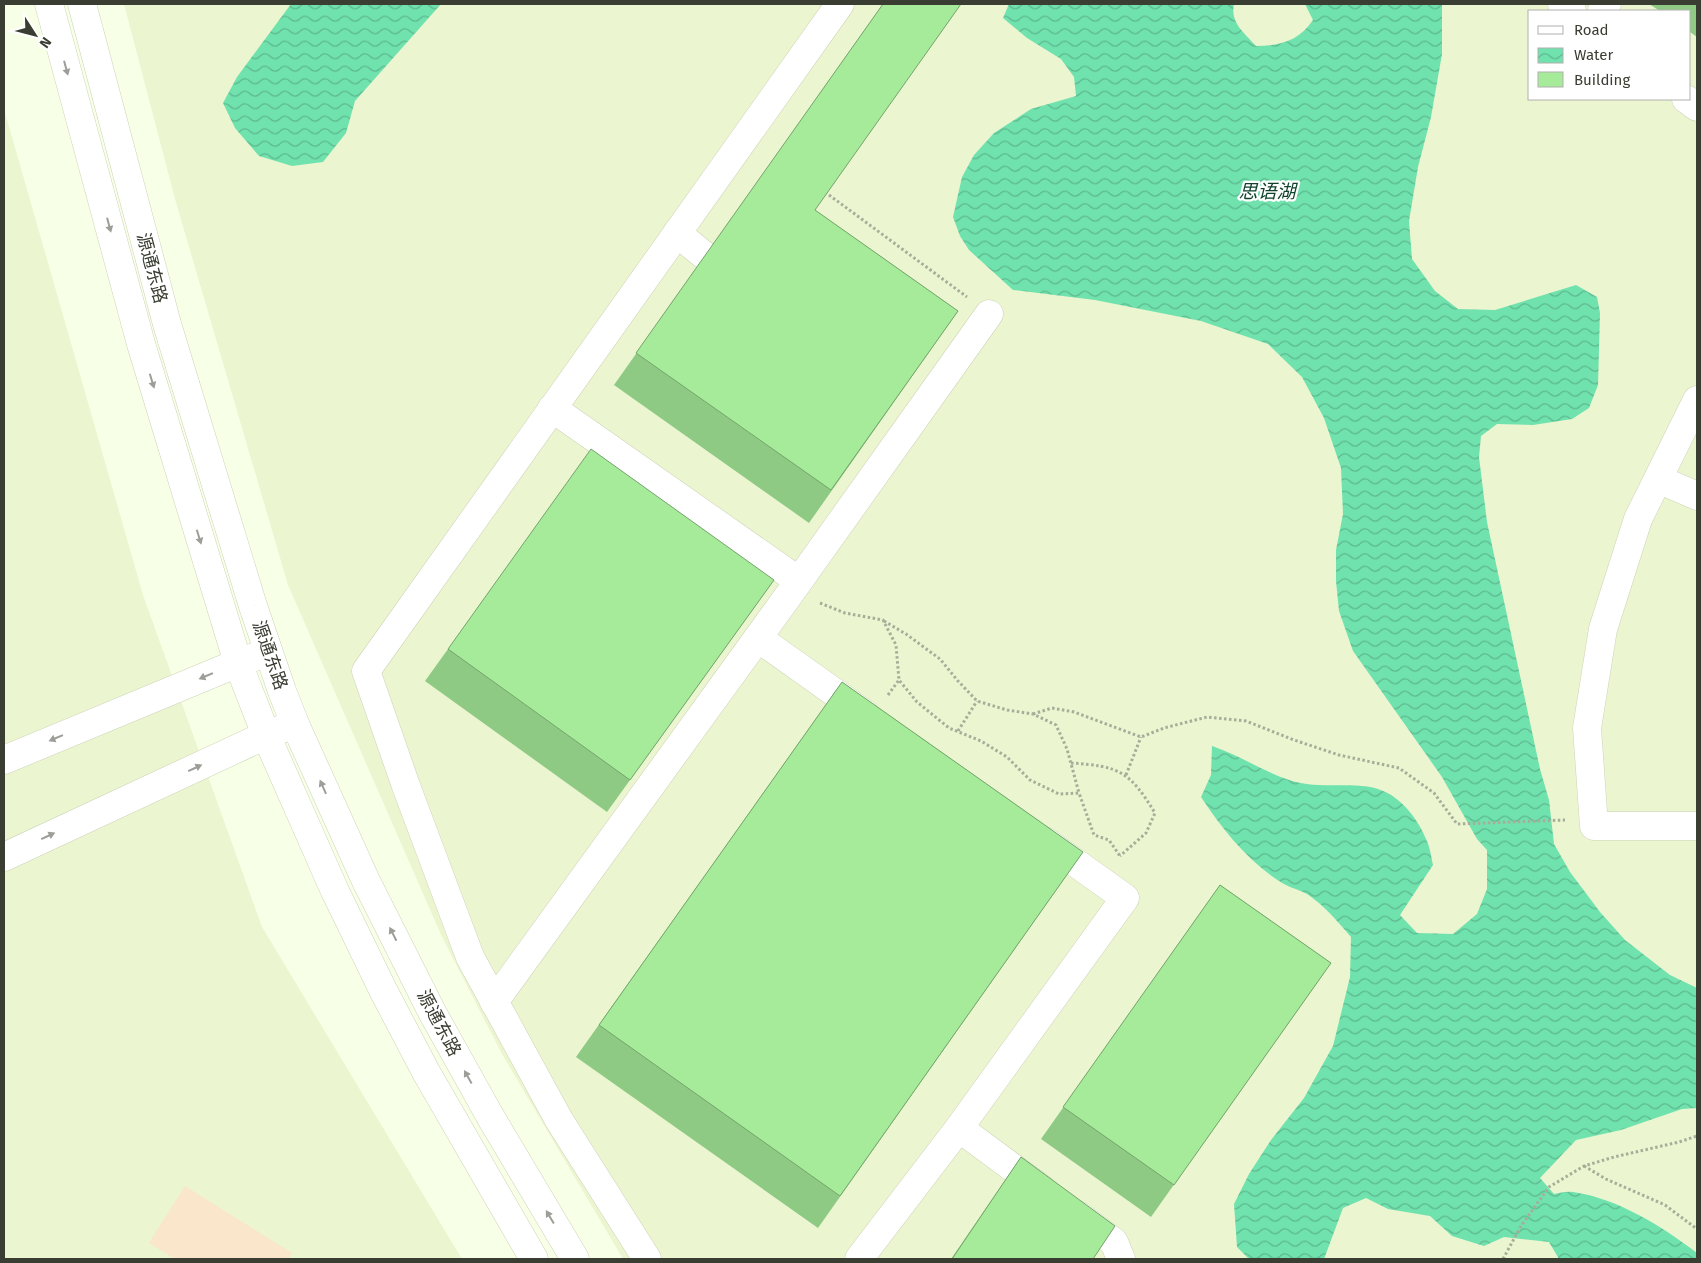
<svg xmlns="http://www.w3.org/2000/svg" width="1701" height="1263" viewBox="0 0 1701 1263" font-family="'Fira Sans','Noto Sans SC',sans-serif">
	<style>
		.built { fill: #ebf5d0; fill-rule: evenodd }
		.pitch { fill: #fae6ca }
		.water { fill: url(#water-waves) }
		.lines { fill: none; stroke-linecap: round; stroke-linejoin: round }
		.minor-casing { stroke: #ccd4b7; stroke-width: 29 }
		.major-casing { stroke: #ccd4b7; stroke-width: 29 }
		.path { stroke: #a8ad9a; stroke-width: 3; stroke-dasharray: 2.5 2.5; stroke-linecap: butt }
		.minor { stroke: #fff; stroke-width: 28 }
		.major { stroke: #fff; stroke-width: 28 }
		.wall { fill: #8fca84 }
		.building { fill: #a6eb9a; stroke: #74a46c }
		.oneway { fill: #9c9e98 }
		.labels { text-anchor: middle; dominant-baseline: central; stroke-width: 4.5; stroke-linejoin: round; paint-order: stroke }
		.street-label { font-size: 18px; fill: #3a3d31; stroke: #fff }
		.water-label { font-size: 19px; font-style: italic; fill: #11422e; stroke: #fff }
	</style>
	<defs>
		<pattern id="water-waves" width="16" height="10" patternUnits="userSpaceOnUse" patternTransform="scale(1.25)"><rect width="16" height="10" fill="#70e2ae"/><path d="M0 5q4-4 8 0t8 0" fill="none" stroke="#5db88e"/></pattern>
	</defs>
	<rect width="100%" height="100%" fill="#f8ffe7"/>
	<g class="built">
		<path d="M124 4H1697V1259H623L502 1054 442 937 288 585 175 199ZM1530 11H1690V99H1530Z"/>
		<polygon points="4,109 143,595 262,927 462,1259 4,1259"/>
	</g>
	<polygon class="pitch" points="185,1186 292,1253 288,1259 175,1259 149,1243"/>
	<g class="water">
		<polygon points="291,4 441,4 355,101 346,133 323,162 292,166 259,156 235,128 223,103 237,77"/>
		<path d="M1009 4H1234C1230 23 1244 32 1256 46 1280 46 1299 41 1313 20L1305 4H1442V54L1431 117 1418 167 1409 221 1412 259 1435 291 1458 309 1495 310 1576 285 1597 297 1600 313 1598 385 1589 408 1572 419 1533 425 1497 424 1481 436 1479 457 1487 522 1540 769 1549 800 1554 844 1570 872 1600 912 1625 940 1670 975 1697 988V1108L1682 1109 1621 1130 1576 1140 1540 1178 1554 1194C1560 1193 1567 1191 1573 1192 1617 1198 1663 1227 1697 1253V1259H1559L1549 1242 1504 1237 1484 1246 1452 1236 1430 1216 1388 1209 1366 1198 1343 1208 1324 1259H1249L1237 1247 1234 1204 1249 1174 1271 1140 1304 1098 1333 1046 1350 977 1351 937C1338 922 1324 905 1307 894 1298 889 1287 887 1279 881 1247 860 1222 829 1201 797L1211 775 1212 746C1239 755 1262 771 1289 780 1312 788 1338 784 1362 786 1392 787 1415 812 1426 839 1430 847 1431 856 1433 865L1400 915 1417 933 1453 934 1477 914 1487 889V850L1477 839 1442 777 1353 651 1339 611 1336 581V550L1343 514 1341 468 1324 418 1302 377 1268 344 1201 321 1095 300 1013 290 969 250 960 236 953 217 962 177 974 155 994 133 1031 109 1076 96 1074 77 1061 59 1027 38 1003 18Z"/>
	</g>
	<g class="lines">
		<defs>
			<g id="minor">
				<polyline points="1562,4 1572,11"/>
				<polyline points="1602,11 1607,4"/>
				<polyline points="1686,99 1697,107"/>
				<polyline points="677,233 705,256"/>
				<polyline points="1697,400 1638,519 1603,629 1587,728 1594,826 1697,826"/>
				<polyline points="552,408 799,581"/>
				<polyline points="1658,479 1697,496"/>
				<polyline points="758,638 865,714"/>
				<polyline points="4,760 238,663 268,652"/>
				<polyline points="4,857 266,735 295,724"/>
				<polyline points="494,1002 791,592 989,314"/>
				<polyline points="959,1128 1043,1190"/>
				<polyline points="1078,1215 1114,1242 1121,1259"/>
				<polyline points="647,1259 559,1120 470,957 406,786 366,671 840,4"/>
				<polyline points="859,1259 959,1128 1125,898 1045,841"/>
			</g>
			<g id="major">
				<polyline points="49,4 141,344 238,663 266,735 334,889 383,990 426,1072 534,1259"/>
				<polyline points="82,4 167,324 253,606 282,691 295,724 366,881 432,1012 490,1116 575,1259"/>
			</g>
		</defs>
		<use href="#minor" class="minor-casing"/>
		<use href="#major" class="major-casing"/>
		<g class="path">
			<polyline points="825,192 967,297"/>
			<polyline points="820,603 845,613 883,620 896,645 899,680 917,702 949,728 981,741 1007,757 1030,780 1059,794 1079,793 1094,835 1109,840 1120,856"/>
			<polyline points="884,621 906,634 940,659 958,681 977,701 1007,710 1033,714 1056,725 1067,749 1079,793"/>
			<polyline points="888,695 899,680"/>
			<polyline points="1033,714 1052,708 1074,712 1141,737 1164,728 1207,717 1246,721 1294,740 1339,755 1399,768 1434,793 1457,824 1565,820"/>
			<polyline points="958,731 977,701"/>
			<path d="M1071 763C1120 766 1130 772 1155 813L1146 833 1120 856"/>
			<polyline points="1126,775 1141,737"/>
			<polyline points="1584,1166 1606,1179 1665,1205 1697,1229"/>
			<polyline points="1503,1259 1521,1226 1549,1187 1584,1166 1614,1157 1679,1142 1697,1136"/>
		</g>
		<use href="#minor" class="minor"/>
		<use href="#major" class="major"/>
	</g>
	<g class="wall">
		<polygon points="883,4 815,210 958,311 809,523 614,385"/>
		<polygon points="1649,4 1697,4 1697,37 1690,32 1690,11 1660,11"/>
		<polygon points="774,580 607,812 425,681 448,649"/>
		<polygon points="842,682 1083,852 818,1228 576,1057"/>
		<polygon points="1220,885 1331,963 1151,1217 1041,1139"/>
		<polygon points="1021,1157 1093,1259 951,1259"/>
	</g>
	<g class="building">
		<polygon points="883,4 961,4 815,210 958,311 831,490 636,353"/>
		<polygon points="591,449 774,580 630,780 448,649"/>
		<polygon points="842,682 1083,852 840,1196 599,1025"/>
		<polygon points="1220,885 1331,963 1174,1185 1063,1107"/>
		<polygon points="1021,1157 1115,1226 1093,1259 952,1259"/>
	</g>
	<defs><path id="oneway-solid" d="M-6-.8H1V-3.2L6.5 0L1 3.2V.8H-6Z" transform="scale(1.25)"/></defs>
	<g class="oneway">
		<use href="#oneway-solid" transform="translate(66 68) rotate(75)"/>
		<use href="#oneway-solid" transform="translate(109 225) rotate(75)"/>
		<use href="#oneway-solid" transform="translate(152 381) rotate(73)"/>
		<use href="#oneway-solid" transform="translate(199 537) rotate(73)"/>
		<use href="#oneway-solid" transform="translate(206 676) rotate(157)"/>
		<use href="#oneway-solid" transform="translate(56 738) rotate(157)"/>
		<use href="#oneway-solid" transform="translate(195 768) rotate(-25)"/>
		<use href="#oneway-solid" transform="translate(323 787) rotate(-114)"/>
		<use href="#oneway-solid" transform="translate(48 836) rotate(-25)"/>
		<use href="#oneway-solid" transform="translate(393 934) rotate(-117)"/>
		<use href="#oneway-solid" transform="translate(468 1077) rotate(-119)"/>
		<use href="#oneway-solid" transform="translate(550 1217) rotate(-121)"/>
	</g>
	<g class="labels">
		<g class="street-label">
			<text transform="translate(152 268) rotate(75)">源通东路</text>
			<text transform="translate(270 655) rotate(71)">源通东路</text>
			<text transform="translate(439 1023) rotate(62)">源通东路</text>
		</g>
		<g class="water-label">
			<text x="1267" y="191">思语湖</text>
		</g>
	</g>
	<rect width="1701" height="1263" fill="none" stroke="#3a3d31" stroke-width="10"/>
	<rect x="1528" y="10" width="162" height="90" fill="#ffffff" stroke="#b0b1ad"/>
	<rect x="1538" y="26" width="25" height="8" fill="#ffffff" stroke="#b0b1ad"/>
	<text x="1574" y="35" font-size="15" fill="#3a3d31">Road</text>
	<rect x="1538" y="48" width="25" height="15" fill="url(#water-waves)" stroke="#b0b1ad"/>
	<text x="1574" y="60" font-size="15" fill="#3a3d31">Water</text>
	<rect x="1538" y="72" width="25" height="15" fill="#a6eb9a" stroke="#b0b1ad"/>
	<text x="1574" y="85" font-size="15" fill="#3a3d31">Building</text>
	<g transform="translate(35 35) rotate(126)" stroke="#ffffff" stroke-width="4" paint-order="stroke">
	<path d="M0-4L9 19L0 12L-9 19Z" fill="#3a3d31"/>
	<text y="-8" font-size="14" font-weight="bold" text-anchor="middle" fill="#3a3d31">N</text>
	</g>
</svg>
